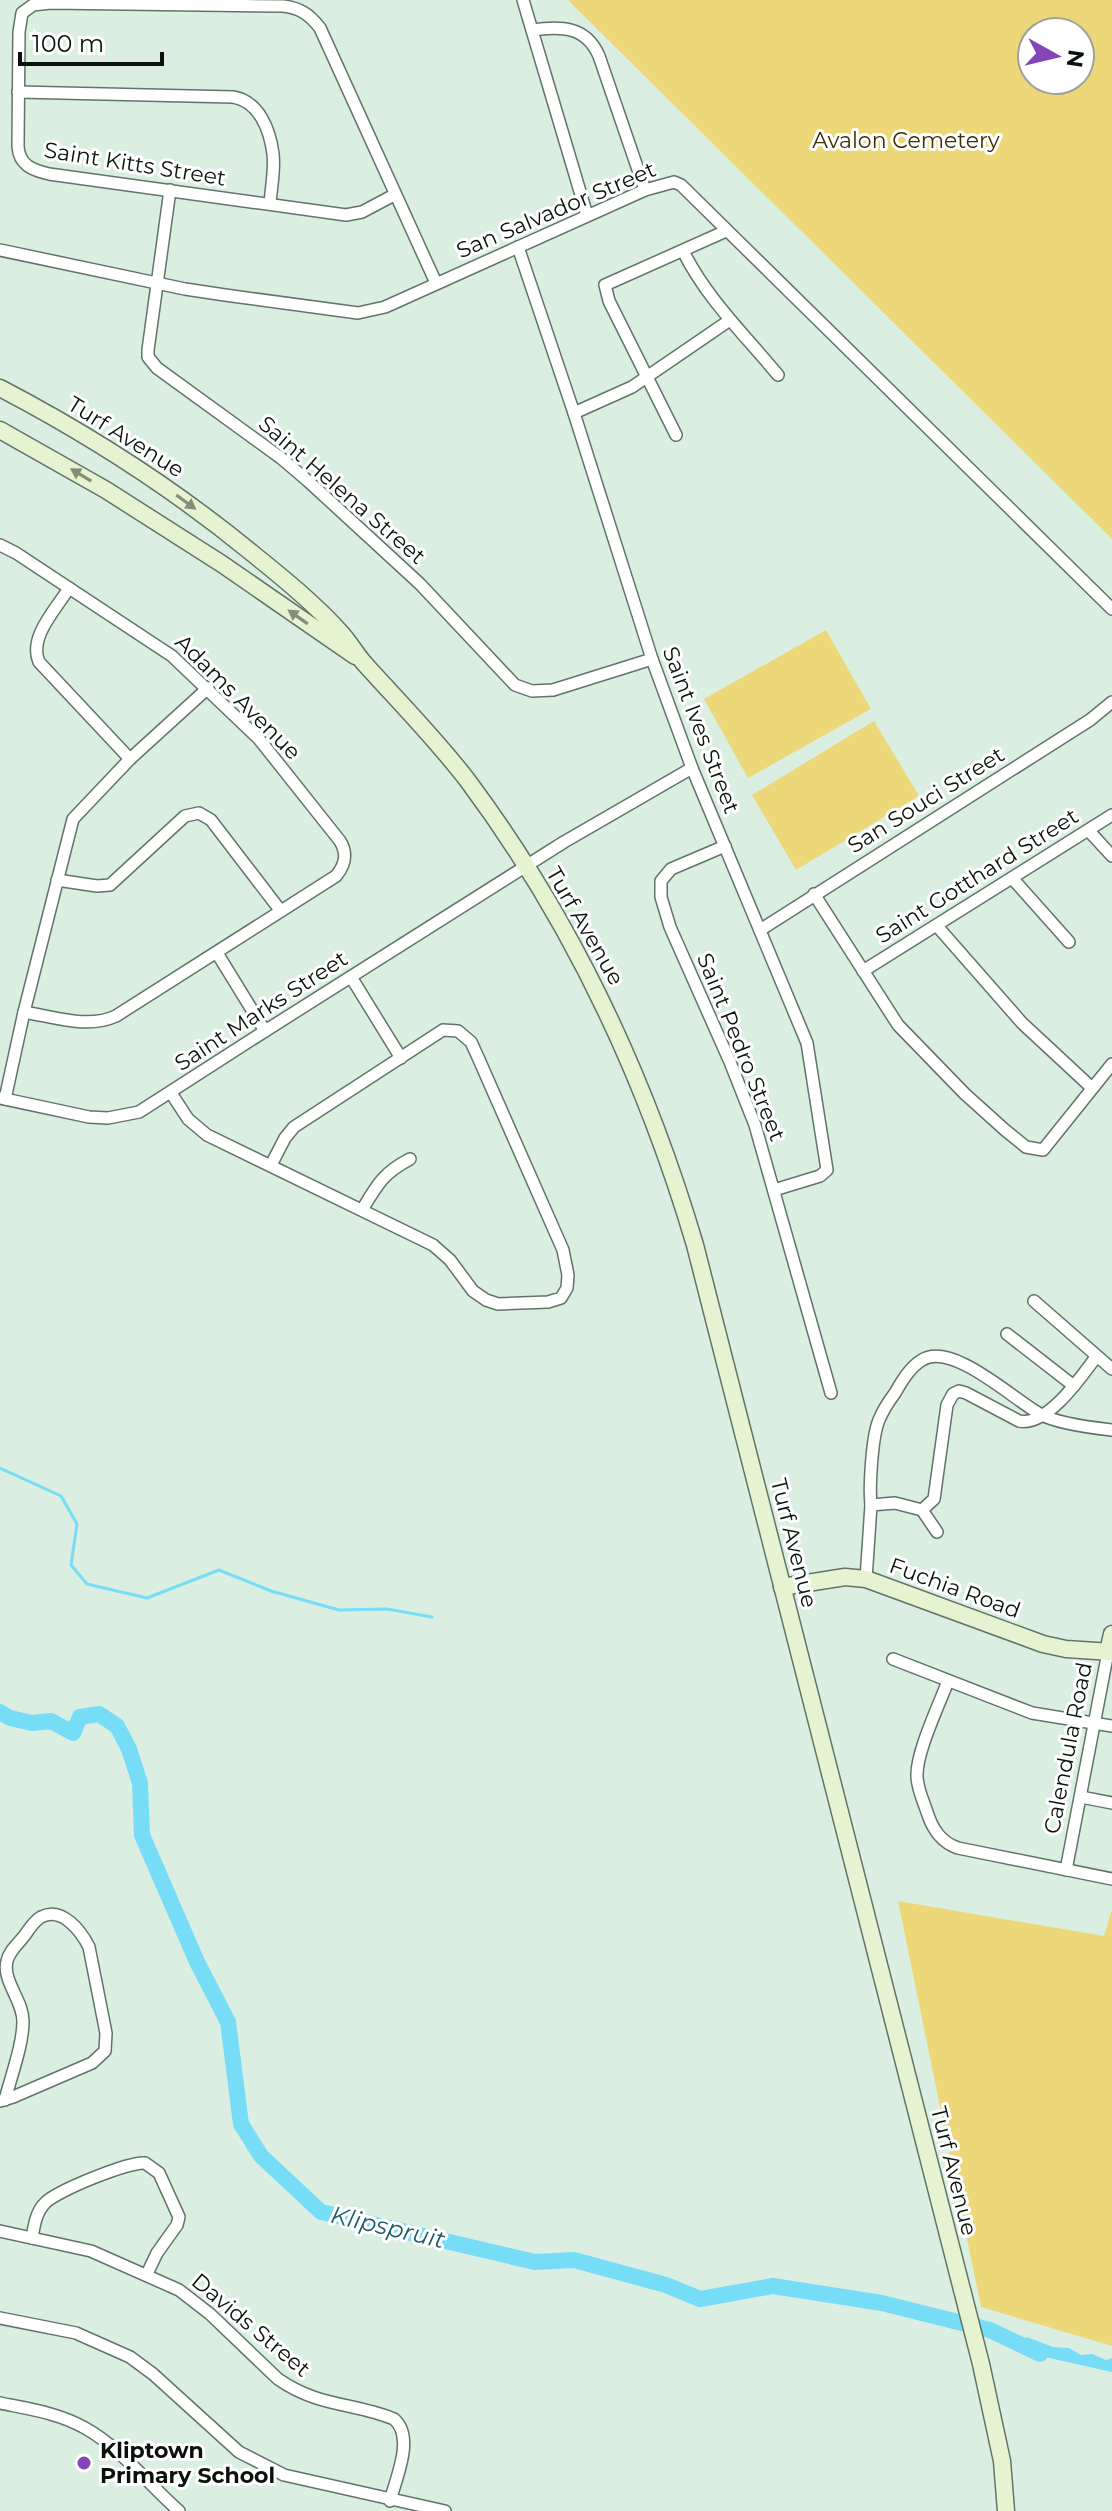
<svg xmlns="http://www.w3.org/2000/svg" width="1112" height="2511" viewBox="0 0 1112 2511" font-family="Montserrat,sans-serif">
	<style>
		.green { fill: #edd879; fill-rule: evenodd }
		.water { fill: #77ddf7 }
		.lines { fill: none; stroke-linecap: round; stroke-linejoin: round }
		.stream { stroke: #77ddf7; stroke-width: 3 }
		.river { stroke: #77ddf7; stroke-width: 16 }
		.street-casing { stroke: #627468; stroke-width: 14 }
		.secondary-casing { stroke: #627468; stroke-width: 19 }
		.street { stroke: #fff; stroke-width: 11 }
		.secondary { stroke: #e6f3d1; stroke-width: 16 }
		.oneway { fill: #838e79 }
		.poi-dot { fill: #8445ba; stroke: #fff; stroke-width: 3 }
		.labels { text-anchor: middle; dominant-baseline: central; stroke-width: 6; stroke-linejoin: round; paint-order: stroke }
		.park-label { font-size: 22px; fill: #3a3102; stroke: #fff }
		.street-label { font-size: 22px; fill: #0b120e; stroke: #fff }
		.poi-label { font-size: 22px; font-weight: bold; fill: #0b120e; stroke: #fff; text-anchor: start }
		.water-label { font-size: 24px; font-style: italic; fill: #225b69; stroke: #fff }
	</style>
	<rect width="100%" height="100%" fill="#dbeee2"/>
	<g class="green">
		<path d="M568 0H1112V539L580 12ZM1032 32H1080V80H1032Z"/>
		<polygon points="826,630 871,709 748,778 704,699"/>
		<polygon points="874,721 919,796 796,870 752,795"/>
		<polygon points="898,1901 1104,1936 1112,1910 1112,2346 981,2307"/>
	</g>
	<polygon class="water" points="1027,2337 1053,2347 1069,2348 1081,2355 1092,2354 1106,2360 1112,2358 1112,2372 1036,2355 1020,2347"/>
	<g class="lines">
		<polyline class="stream" points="0,1468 61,1496 77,1524 71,1565 87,1584 147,1598 219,1570 271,1591 339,1610 387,1609 432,1617"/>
		<polyline class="river" points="0,1712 10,1718 32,1723 51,1721 73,1733 80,1717 99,1714 117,1726 129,1749 140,1783 142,1835 197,1962 228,2022 241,2124 261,2156 321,2212 535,2262 574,2260 666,2285 700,2299 773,2286 882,2303 990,2330 1040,2354"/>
		<defs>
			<g id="street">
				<polyline points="523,0 587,215"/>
				<path d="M532 30C561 26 586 26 599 56L645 190"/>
				<path d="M18 92 233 97C259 101 270 130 273 154 275 170 271 188 270 204"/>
				<polyline points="170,190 148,350 148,357 157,368 281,458 308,481 420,584 515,685 532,691 553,690 652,659"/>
				<path d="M394 195 362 212 346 215 49 174C32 170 19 165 18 146L19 32 22 13 33 5 50 3 283 6C300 8 309 14 320 28L436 283"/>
				<polyline points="518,247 574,413 652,659 692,768 807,1043 827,1170 820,1176 774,1190"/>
				<polyline points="0,250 185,289 225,295 358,313 385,307 645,190 674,182 681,185 1112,609"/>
				<path d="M683 251C707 299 744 334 778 375"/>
				<polyline points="574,413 632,387 730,320"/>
				<polyline points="676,435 609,301 605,285 726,231"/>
				<path d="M0 545 16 553 172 656 259 739 340 841C348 854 345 865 336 876L116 1016C88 1029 54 1017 24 1012"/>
				<path d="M69 588C57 608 28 637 39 662L130 759"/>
				<polyline points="1089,831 1112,856"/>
				<polyline points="725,846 671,869 661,881 661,897 670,927 730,1062 755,1125 831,1393"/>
				<polyline points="1012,878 1069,942"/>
				<polyline points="57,880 97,886 110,885 185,816 199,813 211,820 280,910"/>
				<polyline points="814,894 898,1025 965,1094 1005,1130 1026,1147 1043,1150 1112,1064"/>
				<polyline points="937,926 1022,1023 1092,1088"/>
				<polyline points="760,930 1090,720 1112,702"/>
				<polyline points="217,953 265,1031"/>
				<polyline points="863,971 1112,815"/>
				<polyline points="351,977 401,1058"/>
				<polyline points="171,1093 188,1119 207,1135 433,1245 450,1260 473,1291 486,1300 498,1304 548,1302 561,1298 567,1288 568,1275 563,1250 477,1055 471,1042 458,1031 443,1030 294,1127 285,1138 271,1165"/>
				<polyline points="0,1098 89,1117 108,1118 139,1112 265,1031 564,842 692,768"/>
				<polyline points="5,1099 24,1012 73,819 130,759 208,688"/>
				<path d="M362 1210C377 1185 383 1173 410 1159"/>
				<polyline points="1034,1301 1112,1369"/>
				<polyline points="1007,1334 1074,1386"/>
				<path d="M871 1505C869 1487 872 1436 879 1420 883 1410 889 1401 895 1393 902 1381 910 1367 922 1360 952 1341 1014 1400 1040 1414 1056 1423 1094 1428 1112 1430"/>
				<polyline points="922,1510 937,1532"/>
				<path d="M866 1579 871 1505 895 1503 922 1510 934 1499 947 1405 953 1394 959 1391 966 1393 1019 1421C1047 1427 1081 1377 1096 1357"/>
				<polyline points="893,1659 1032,1713 1112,1726"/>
				<path d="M948 1681C939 1705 916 1753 917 1776 917 1788 923 1800 927 1812 932 1828 940 1842 958 1848L1112 1879"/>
				<polyline points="1081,1797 1112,1803"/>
				<polyline points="1066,1870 1108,1652"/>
				<path d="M0 2101 13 2097 92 2063 105 2051 106 2033 89 1947C81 1931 62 1906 41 1917 34 1921 29 1929 25 1935 19 1943 9 1951 7 1961 2 1981 23 2000 23 2021 23 2045 11 2076 5 2100"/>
				<path d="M0 2231 91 2251 179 2290 210 2314 278 2379C320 2408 353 2402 394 2419 415 2437 396 2478 390 2501"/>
				<path d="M32 2238C34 2226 36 2212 45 2203 56 2191 130 2161 145 2163L159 2173 179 2217 177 2225 157 2253 147 2274"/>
				<polyline points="0,2318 76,2333 130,2357 153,2374 239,2452 284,2475 445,2511"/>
				<path d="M0 2403C29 2409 59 2413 85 2428 121 2448 148 2484 179 2511"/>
			</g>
			<g id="secondary">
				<path d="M0 388C90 435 174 489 252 553 283 578 315 604 342 634 350 643 356 654 364 663 399 702 436 739 468 781 573 922 645 1076 695 1245L981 2364 1002 2461 1006 2511"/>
				<polyline points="0,430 106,490 222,564 355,656"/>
				<polyline points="782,1587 845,1577 866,1579 1043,1644 1066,1649 1112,1652"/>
				<polyline points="1108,1652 1112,1634"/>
			</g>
		</defs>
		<use href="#street" class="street-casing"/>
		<use href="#secondary" class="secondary-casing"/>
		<use href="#street" class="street"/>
		<use href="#secondary" class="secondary"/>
	</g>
	<defs><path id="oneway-solid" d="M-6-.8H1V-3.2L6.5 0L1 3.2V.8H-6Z" transform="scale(2)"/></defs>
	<g class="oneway">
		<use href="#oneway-solid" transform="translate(81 475) rotate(-149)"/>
		<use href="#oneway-solid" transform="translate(186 502) rotate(36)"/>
		<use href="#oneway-solid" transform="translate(298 617) rotate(-145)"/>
	</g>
	<circle class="poi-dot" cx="84" cy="2463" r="8"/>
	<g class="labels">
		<g class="park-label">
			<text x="906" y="140">Avalon Cemetery</text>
		</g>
		<g class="street-label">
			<text transform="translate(135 164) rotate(9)">Saint Kitts Street</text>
			<text transform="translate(556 210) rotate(-23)">San Salvador Street</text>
			<text transform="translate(126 437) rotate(32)">Turf Avenue</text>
			<text transform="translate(342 490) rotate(41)">Saint Helena Street</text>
			<text transform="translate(238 697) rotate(45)">Adams Avenue</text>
			<text transform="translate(701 730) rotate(69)">Saint Ives Street</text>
			<text transform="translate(926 800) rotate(-32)">San Souci Street</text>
			<text transform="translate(977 876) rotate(-32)">Saint Gotthard Street</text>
			<text transform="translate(585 926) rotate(60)">Turf Avenue</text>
			<text transform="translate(261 1011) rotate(-33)">Saint Marks Street</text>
			<text transform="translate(741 1047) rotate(68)">Saint Pedro Street</text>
			<text transform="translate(794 1543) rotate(76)">Turf Avenue</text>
			<text transform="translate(955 1588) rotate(20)">Fuchia Road</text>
			<text transform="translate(1068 1748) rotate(-79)">Calendula Road</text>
			<text transform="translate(954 2171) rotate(76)">Turf Avenue</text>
			<text transform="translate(251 2325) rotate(40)">Davids Street</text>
		</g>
		<g class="poi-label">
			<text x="100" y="2450">Kliptown<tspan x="100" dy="25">Primary School</tspan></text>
		</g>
		<g class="water-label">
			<text transform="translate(388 2227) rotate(13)">Klipspruit</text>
		</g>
	</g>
	<g transform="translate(1056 56) rotate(98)"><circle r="38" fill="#ffffff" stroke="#9da09f" stroke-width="2"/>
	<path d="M0-6L14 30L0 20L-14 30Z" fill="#8445ba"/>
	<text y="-12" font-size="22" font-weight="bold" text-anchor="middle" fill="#0b120e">N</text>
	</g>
	<path d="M20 52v12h142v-12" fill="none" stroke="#0b120e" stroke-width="4"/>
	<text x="32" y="52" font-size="24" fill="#0b120e" stroke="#ffffff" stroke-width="6" paint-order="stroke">100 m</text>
</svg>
